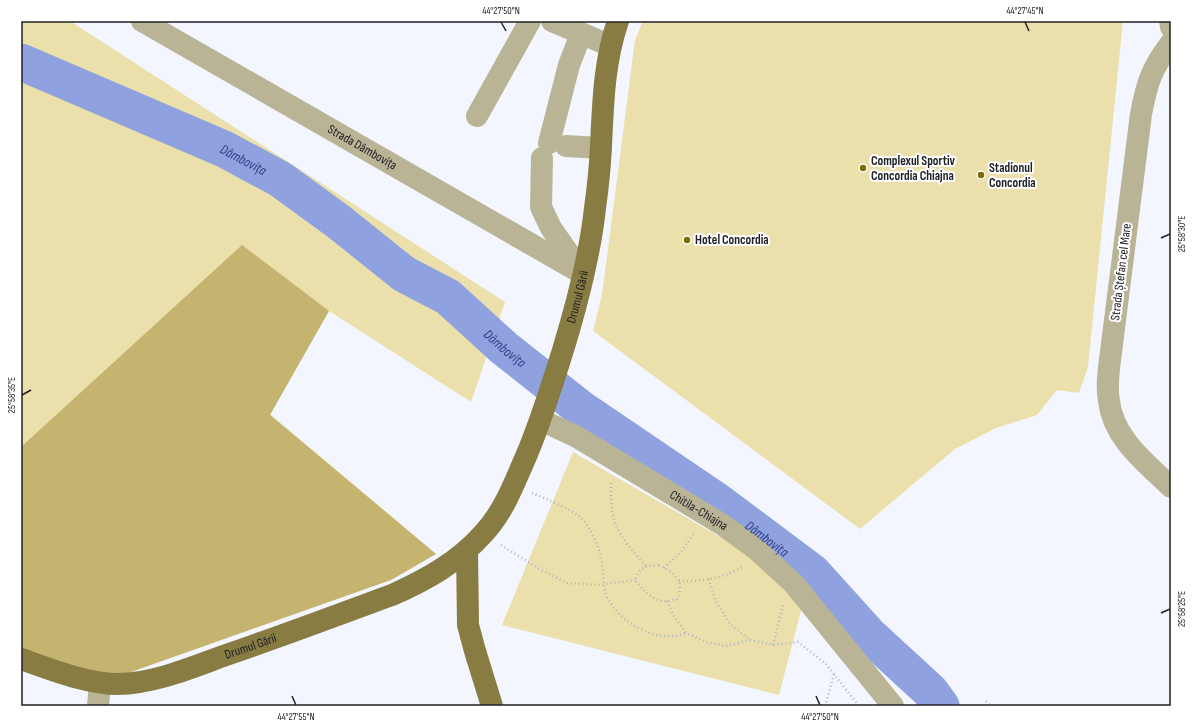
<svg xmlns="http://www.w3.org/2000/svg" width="1192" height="727" viewBox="0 0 1192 727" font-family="'Sofia Sans Condensed',sans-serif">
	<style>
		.green { fill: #ebe0ac }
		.forest { fill: #c4b46f }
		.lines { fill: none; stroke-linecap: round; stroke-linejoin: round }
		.river { stroke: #8fa1de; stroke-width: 37 }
		.path { stroke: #b2b5bc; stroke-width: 2.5; stroke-dasharray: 1 3; stroke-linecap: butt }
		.minor { stroke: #bab496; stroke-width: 22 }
		.major { stroke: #887c43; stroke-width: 22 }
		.ticks { fill: none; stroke: #202125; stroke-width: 1.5 }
		.poi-dot { fill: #7d6b04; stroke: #fff; stroke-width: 1.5 }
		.labels { text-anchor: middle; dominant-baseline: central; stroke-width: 4; stroke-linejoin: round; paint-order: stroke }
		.street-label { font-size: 13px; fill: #202125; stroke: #fff }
		.poi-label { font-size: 13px; font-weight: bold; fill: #202125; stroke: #fff; text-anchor: start }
		.water-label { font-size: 14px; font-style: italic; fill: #2f3e86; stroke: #fff }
		.neatline { fill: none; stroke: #202125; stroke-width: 1.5 }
		.ticks-label { font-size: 10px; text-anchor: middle; fill: #202125 }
	</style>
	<rect width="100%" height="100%" fill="#f3f6ff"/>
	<g class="green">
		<polygon points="21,21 70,21 505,302 471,402 329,311 270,414 436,554 391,580 21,666"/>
		<polygon points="643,21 1123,21 1088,367 1079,393 1057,390 1037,415 996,428 955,449 860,529 593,331 602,295 635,40"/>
		<polygon points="573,452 753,556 802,607 779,695 502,625"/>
	</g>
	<polygon class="forest" points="242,245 329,311 270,415 436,554 391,580 100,683 21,659 21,447"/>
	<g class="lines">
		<path class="river" id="s1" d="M21 62 224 149 280 179 339 222 404 274 448 297 504 348 580 408 717 501 812 572 868 634 930 691 941 706"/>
		<g class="path">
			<path d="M611 483C611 496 611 510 615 523 620 537 636 555 646 566"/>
			<path d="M532 493C544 498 573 510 581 518 591 527 601 551 602 564 604 576 603 586 607 597 609 602 613 606 616 610 632 629 661 643 686 633"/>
			<polyline points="501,545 538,568 567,583 598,585 635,580"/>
			<path d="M659 565C674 573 686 581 677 599 674 599 670 601 667 601 653 602 643 590 635 580 641 566 645 566 659 565Z"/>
			<polyline points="664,568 680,553 695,532"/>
			<polyline points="709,579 715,600 730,624 750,640 773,645 798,642 826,664 859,706"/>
			<path d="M679 581C702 582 725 578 744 566"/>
			<polyline points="667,601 673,615 686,633 706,642 726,646 750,640"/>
			<polyline points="773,645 783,605"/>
			<polyline points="986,701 990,706"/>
			<polyline points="825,706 834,674"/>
		</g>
		<g class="minor">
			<path id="s2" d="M142 21 583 274"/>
			<polyline points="552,21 611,46"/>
			<polyline points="1170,21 1171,27"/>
			<path d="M1171 43C1151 69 1147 83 1141 114L1111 352C1109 368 1106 385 1109 401 1113 438 1146 463 1171 487"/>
			<polyline points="477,116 530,21"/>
			<polyline points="549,143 569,65 581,34"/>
			<polyline points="566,146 601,148"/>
			<polyline points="542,158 541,207 551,228 579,268"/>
			<path id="s3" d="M541 420 577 437 723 525 756 549 794 584 893 706"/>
			<polyline points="98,706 100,683"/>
		</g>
		<g class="major">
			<polyline points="467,550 468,625 475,651 492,706"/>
			<path id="s4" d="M21 659C50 669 87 684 118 684 153 684 193 667 226 655 282 636 337 615 392 595 426 580 458 562 483 534 503 513 513 486 524 461 540 425 551 388 563 350 577 304 590 256 595 208 598 187 600 167 601 146 603 104 604 61 618 21"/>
		</g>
	</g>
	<path class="ticks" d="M501 22 506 31M1025 22 1029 31M1161 238 1170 234M22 395 31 390M1161 613 1170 609M292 696 296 705M816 696 820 705"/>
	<g class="poi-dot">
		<circle cx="863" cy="168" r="4"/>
		<circle cx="981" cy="175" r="4"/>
		<circle cx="687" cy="240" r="4"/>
	</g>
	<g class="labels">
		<g class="street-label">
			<text stroke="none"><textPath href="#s2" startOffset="254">Strada Dâmbovița</textPath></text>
			<text transform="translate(1121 272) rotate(-83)">Strada Ștefan cel Mare</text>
			<text stroke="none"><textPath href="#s4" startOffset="757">Drumul Gării</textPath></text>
			<text stroke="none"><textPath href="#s3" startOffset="182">Chitila-Chiajna</textPath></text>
			<text stroke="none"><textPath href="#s4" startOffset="239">Drumul Gării</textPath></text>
		</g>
		<g class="poi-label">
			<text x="871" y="161">Complexul Sportiv<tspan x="871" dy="15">Concordia Chiajna</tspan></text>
			<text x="989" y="168">Stadionul<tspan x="989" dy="15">Concordia</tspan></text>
			<text x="695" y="240">Hotel Concordia</text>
		</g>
		<g class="water-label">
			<text stroke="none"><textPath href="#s1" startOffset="243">Dâmbovița</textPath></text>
			<text stroke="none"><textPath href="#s1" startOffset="567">Dâmbovița</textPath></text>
			<text stroke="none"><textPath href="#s1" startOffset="891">Dâmbovița</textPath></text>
		</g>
	</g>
	<rect width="1192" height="727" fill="none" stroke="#ffffff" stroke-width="44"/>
	<rect x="22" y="22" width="1148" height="683" class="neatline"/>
	<g class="ticks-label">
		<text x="501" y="14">44°27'50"N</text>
		<text x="1025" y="14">44°27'45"N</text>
		<text transform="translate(1181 234) rotate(-90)" y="4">25°58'30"E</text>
		<text transform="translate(11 395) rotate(-90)" y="4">25°58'35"E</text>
		<text transform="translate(1181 609) rotate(-90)" y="4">25°58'25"E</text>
		<text x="296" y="720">44°27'55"N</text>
		<text x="820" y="720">44°27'50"N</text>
	</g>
</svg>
